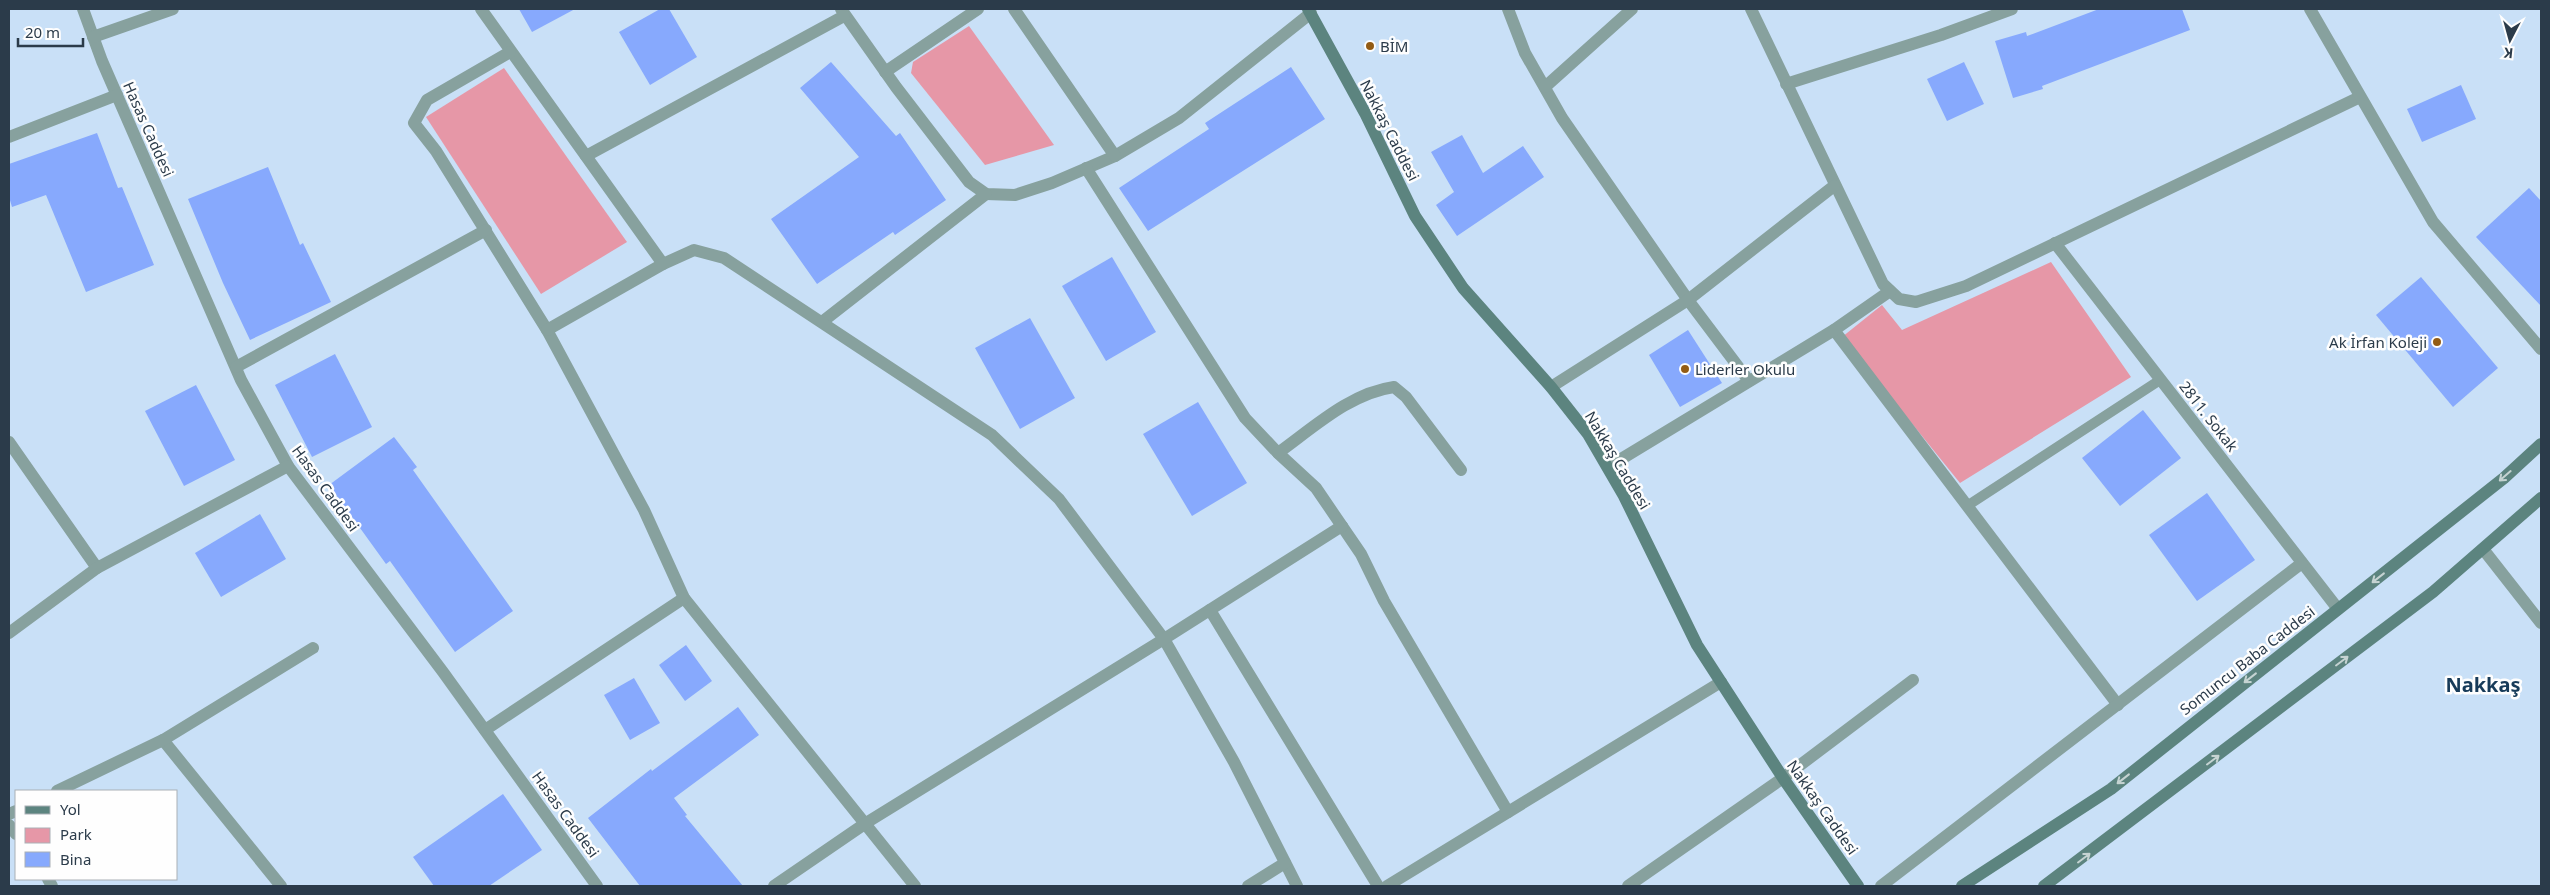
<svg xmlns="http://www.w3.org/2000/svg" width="2550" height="895" viewBox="0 0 2550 895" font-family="'Noto Sans',sans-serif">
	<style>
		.green { fill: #e697a7 }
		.building { fill: #87a9fd }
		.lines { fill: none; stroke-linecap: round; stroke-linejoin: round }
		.lane { stroke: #87a19e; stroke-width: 10 }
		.street { stroke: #87a19e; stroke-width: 12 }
		.secondary { stroke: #5c847f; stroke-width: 12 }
		.oneway { stroke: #c5d3d2 }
		.poi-dot { fill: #935c15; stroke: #fefefe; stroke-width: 2 }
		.labels { text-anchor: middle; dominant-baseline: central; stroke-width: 5; stroke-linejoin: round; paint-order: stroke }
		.poi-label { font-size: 15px; fill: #2b3b4a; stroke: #fefefe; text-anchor: start }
		.street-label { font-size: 15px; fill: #2b3b4a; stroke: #fefefe }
		.district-label { font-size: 20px; font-weight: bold; fill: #173b59; stroke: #fefefe }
	</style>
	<rect width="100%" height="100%" fill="#c9e0f7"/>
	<g class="green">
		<polygon points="969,26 1054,145 985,165 911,73 913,62"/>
		<polygon points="504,68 627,242 541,294 426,117"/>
		<polygon points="2051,262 2131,377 1960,483 1842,337 1882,305 1902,330"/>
	</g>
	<g class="building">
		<polygon points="519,9 575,9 532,32"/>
		<polygon points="660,9 669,9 697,57 650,85 619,32"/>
		<polygon points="2099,9 2182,9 2190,30 2042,86 2043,89 2013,98 1995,41 2026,32 2027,36"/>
		<polygon points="831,62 896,136 900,133 946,200 895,235 893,232 817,284 771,219 859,157 800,88"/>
		<polygon points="1964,62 1984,104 1947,121 1927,79"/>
		<polygon points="1291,67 1325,119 1148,231 1119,188 1209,129 1205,123"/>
		<polygon points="2461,85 2476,119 2422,142 2407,109"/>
		<polygon points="97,133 118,188 122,187 154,265 86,292 46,195 12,207 9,197 9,164"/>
		<polygon points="1462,135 1483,173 1523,146 1544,177 1457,236 1436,205 1454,192 1431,152"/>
		<polygon points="268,167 300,245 303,243 331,302 250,340 223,283 188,199"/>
		<polygon points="2529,188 2541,201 2541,306 2476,237"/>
		<polygon points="1112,257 1156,332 1106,361 1062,286"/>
		<polygon points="2421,277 2498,368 2453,407 2376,315"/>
		<polygon points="1030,318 1075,398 1020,429 975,348"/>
		<polygon points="1688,330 1722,383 1680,407 1649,355"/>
		<polygon points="335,354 372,427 312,457 275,385"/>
		<polygon points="196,385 235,460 184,486 145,411"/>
		<polygon points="1198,402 1247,483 1192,516 1143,434"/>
		<polygon points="2143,410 2181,458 2120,506 2082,458"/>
		<polygon points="394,437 417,467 413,470 513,611 455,652 390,561 386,564 329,485"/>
		<polygon points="2207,493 2255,560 2197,601 2149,535"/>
		<polygon points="260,514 286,559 221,597 195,553"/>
		<polygon points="686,645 712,681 685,701 659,665"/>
		<polygon points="634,678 660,723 630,740 604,695"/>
		<polygon points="738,707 759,735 674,798 687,815 685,816 743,886 640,886 588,818 651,769 652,771"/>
		<polygon points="503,794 542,850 489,886 434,886 413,857"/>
	</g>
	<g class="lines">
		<polyline class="lane" points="1967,506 2160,380"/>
		<g class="street">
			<polyline points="83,9 102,61 241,380 288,466 443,672 597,886"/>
			<polyline points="481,9 663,264"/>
			<polyline points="841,9 896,87 969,182 986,194 1015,195 1052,183 1115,156 1179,118 1311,13"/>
			<polyline points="1014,9 1115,156"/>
			<polyline points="1508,9 1525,53 1562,118 1688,300 1749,381"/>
			<polyline points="1751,9 1883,284 1899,299 1916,302 1966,286 2360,97"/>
			<polyline points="2310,9 2433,222 2541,349"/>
			<polyline points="93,37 173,9"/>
			<polyline points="510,52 427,100 414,123 436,151 547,330 644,510 684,598 915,886"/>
			<polyline points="885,72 978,9"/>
			<polyline points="1786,84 1941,35 2012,9"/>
			<polyline points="1545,87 1632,9"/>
			<polyline points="9,137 117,95"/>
			<polyline points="586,156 844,16"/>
			<polyline points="1086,168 1245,418 1278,453 1316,488 1361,554 1384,601 1508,812"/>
			<polyline points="2055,243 2338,609"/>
			<polyline points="822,322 986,194"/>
			<polyline points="547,330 663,264 694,250 724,258 992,435 1059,499 1164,639 1234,762 1297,886"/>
			<polyline points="1834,330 2118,705"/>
			<polyline points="236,367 486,230"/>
			<polyline points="1551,387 1688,300 1834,186"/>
			<polyline points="9,442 97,568"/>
			<path d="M1278 453C1313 428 1350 393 1394 387L1406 397 1461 470"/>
			<polyline points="1608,467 1834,330 1890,291"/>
			<polyline points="2483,549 2541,623"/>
			<polyline points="1210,610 1378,886"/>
			<polyline points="9,633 97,568 288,466"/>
			<polyline points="485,730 684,598"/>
			<polyline points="163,740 281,886"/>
			<polyline points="57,791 163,740 313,648"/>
			<polyline points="9,814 16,811"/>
			<polyline points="9,825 16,834"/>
			<polyline points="48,879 52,886"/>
			<polyline points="774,886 866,823 1164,639 1342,526"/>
			<polyline points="1248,886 1285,863"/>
			<polyline points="1387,886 1721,682"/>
			<polyline points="1628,886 1783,778 1913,680"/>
			<polyline points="1881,886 2302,563"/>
		</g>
		<g class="secondary">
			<polyline points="1308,9 1365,113 1415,216 1463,288 1551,387 1588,434 1624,496 1697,645 1783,778 1858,886"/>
			<polyline points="1962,886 2111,789 2504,478 2541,444"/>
			<polyline points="2044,886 2433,592 2541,498"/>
		</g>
	</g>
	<defs><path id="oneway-shaft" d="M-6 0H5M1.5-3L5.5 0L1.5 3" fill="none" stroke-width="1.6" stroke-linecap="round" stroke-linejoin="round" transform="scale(1.25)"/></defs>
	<g class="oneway">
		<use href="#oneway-shaft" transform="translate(2505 476) rotate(139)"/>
		<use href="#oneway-shaft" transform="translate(2378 578) rotate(142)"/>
		<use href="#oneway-shaft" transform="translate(2342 661) rotate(-37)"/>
		<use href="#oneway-shaft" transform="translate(2250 678) rotate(142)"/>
		<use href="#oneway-shaft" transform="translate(2213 760) rotate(-37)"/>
		<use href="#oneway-shaft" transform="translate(2123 779) rotate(142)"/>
		<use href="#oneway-shaft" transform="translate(2084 858) rotate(-37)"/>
	</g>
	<g class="poi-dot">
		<circle cx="1370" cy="46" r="5"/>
		<circle cx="2437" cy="342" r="5"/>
		<circle cx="1685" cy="369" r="5"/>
	</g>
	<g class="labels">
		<g class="poi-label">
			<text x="1380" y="46">BİM</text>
			<text x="2427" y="342" text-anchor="end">Ak İrfan Koleji</text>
			<text x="1695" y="369">Liderler Okulu</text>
		</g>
		<g class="street-label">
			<text transform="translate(149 129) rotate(66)">Hasas Caddesi</text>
			<text transform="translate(1390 130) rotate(63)">Nakkaş Caddesi</text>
			<text transform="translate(2209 416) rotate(52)">2811. Sokak</text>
			<text transform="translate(1618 460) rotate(59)">Nakkaş Caddesi</text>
			<text transform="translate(326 488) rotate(54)">Hasas Caddesi</text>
			<text transform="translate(2247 660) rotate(-38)">Somuncu Baba Caddesi</text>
			<text transform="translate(1823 807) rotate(55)">Nakkaş Caddesi</text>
			<text transform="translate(566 814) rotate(54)">Hasas Caddesi</text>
		</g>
		<g class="district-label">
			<text x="2483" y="684">Nakkaş</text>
		</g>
	</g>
	<rect width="2550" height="895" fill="none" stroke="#2b3b4a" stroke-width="20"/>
	<rect x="15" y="790" width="162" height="90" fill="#fefefe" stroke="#aab0b6"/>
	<rect x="25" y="806" width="25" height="8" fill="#5c847f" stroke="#aab0b6"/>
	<text x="60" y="815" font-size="15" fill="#2b3b4a">Yol</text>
	<rect x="25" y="828" width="25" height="15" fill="#e697a7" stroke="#aab0b6"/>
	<text x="60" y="840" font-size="15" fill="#2b3b4a">Park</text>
	<rect x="25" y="852" width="25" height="15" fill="#87a9fd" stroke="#aab0b6"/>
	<text x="60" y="865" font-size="15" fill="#2b3b4a">Bina</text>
	<g transform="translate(2510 40) rotate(186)" stroke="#fefefe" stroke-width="4" paint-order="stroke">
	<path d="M0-4L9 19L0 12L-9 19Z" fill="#2b3b4a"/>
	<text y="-8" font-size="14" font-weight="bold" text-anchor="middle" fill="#2b3b4a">K</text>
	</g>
	<path d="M18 38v8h65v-8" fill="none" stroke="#2b3b4a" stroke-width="2.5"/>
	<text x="25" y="38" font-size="15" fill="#2b3b4a" stroke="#fefefe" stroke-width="4" paint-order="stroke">20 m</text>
</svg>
